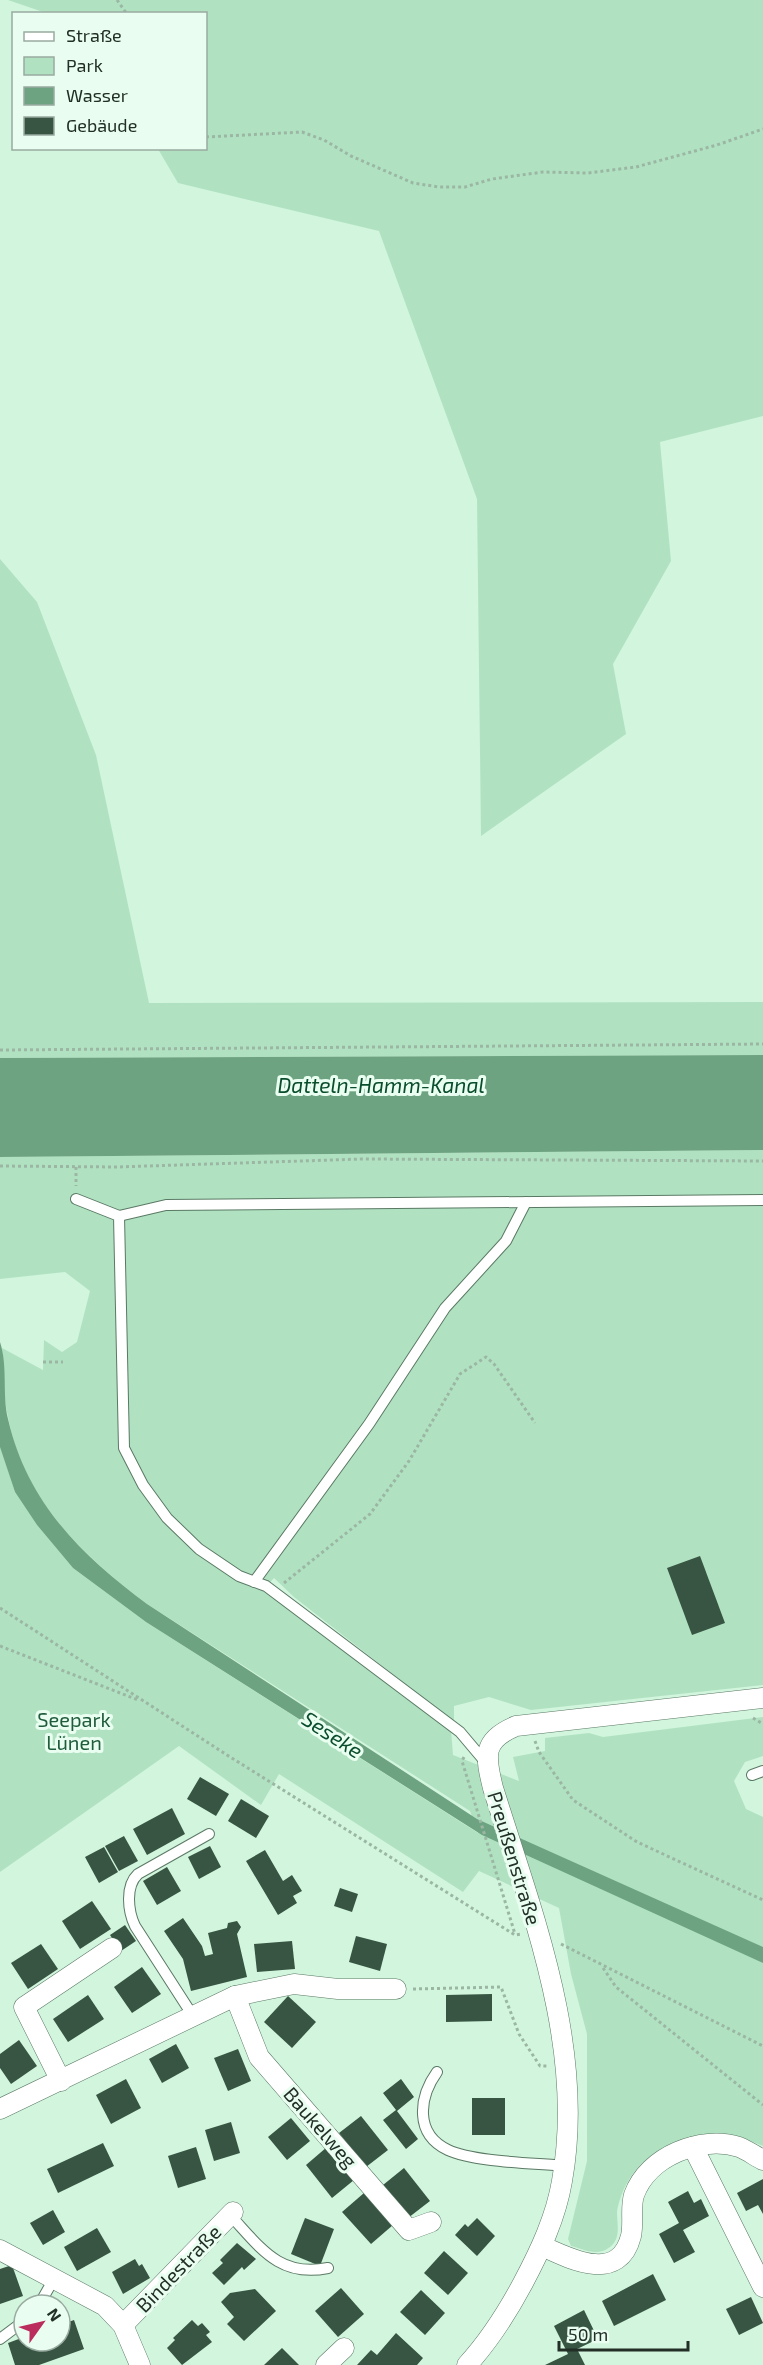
<svg xmlns="http://www.w3.org/2000/svg" width="763" height="2365" viewBox="0 0 763 2365" font-family="'Exo 2',sans-serif">
	<style>
		.green { fill: #b0e2c1 }
		.water { fill: #6ea381 }
		.building { fill: #375542 }
		.lines { fill: none; stroke-linecap: round; stroke-linejoin: round }
		.service-casing { stroke: #5a7964; stroke-width: 12 }
		.minor-casing { stroke: #5a7964; stroke-width: 21 }
		.path { stroke: #9bb7a4; stroke-width: 3; stroke-dasharray: 3 3; stroke-linecap: butt }
		.service { stroke: #fff; stroke-width: 10 }
		.minor { stroke: #fff; stroke-width: 20 }
		.labels { text-anchor: middle; dominant-baseline: central; stroke-width: 6; stroke-linejoin: round; paint-order: stroke }
		.park-label { font-size: 20px; fill: #1f5c3b; stroke: #e9fef0 }
		.street-label { font-size: 20px; fill: #222f27; stroke: #e9fef0 }
		.water-label { font-size: 21px; font-style: italic; fill: #0a4d2c; stroke: #e9fef0 }
	</style>
	<rect width="100%" height="100%" fill="#d2f5dd"/>
	<g class="green">
		<polygon points="8,0 763,0 763,416 660,442 671,561 613,664 626,734 481,836 477,499 379,231 178,183 158,149 206,148 206,14 46,13"/>
		<polygon points="0,559 37,602 96,755 149,1003 763,1002 763,1055 0,1058"/>
		<path d="M763 1150V1685L531 1710 489 1697 454 1706V1722L294 1597 274 1578 263 1590 451 1730 453 1755 519 1781 513 1757 545 1751V1738L589 1733 603 1737 763 1717V1756L745 1762 734 1781 746 1809 763 1817V2146C717 2126 650 2137 626 2185 622 2192 618 2204 617 2212 617 2226 622 2240 607 2249 595 2256 583 2249 571 2246L568 2239 587 2161V2034L571 1974 559 1908 479 1871 463 1892 279 1774 261 1805 179 1746 0 1872V1445L15 1492 37 1525 73 1568 146 1622 478 1833 470 1811 147 1604C83 1556 23 1499 8 1417 3 1395 4 1371 2 1348L43 1370 44 1340 62 1352 77 1342 90 1291 65 1272 0 1279V1157Z"/>
	</g>
	<g class="water">
		<polygon points="763,1055 763,1150 0,1157 0,1058"/>
		<path d="M0 1342C8 1366 2 1394 8 1419 27 1502 81 1555 147 1604L477 1819 763 1947V1963L482 1835 146 1622 73 1568 37 1525 15 1492 0 1447Z"/>
	</g>
	<g class="building">
		<polygon points="700,1556 725,1623 692,1635 667,1568"/>
		<polygon points="200,1777 229,1794 216,1816 187,1799"/>
		<polygon points="241,1799 269,1816 256,1838 228,1821"/>
		<polygon points="172,1808 185,1834 147,1855 133,1829"/>
		<polygon points="124,1836 138,1861 119,1871 105,1846"/>
		<polygon points="210,1846 221,1867 199,1879 188,1857"/>
		<polygon points="104,1847 118,1872 99,1883 85,1857"/>
		<polygon points="265,1850 283,1881 292,1875 302,1891 293,1896 297,1903 278,1915 246,1861"/>
		<polygon points="167,1867 181,1891 157,1905 143,1881"/>
		<polygon points="340,1888 358,1894 352,1912 334,1906"/>
		<polygon points="92,1901 111,1929 80,1949 62,1921"/>
		<polygon points="183,1918 202,1946 205,1956 213,1954 208,1933 227,1928 228,1923 237,1921 241,1927 237,1934 247,1977 191,1991 183,1959 164,1931"/>
		<polygon points="125,1925 136,1941 121,1951 110,1935"/>
		<polygon points="356,1936 387,1944 380,1971 349,1962"/>
		<polygon points="292,1941 295,1969 257,1972 254,1944"/>
		<polygon points="41,1944 58,1969 28,1989 11,1963"/>
		<polygon points="142,1967 161,1994 132,2013 114,1987"/>
		<polygon points="492,1994 492,2021 446,2022 446,1995"/>
		<polygon points="88,1995 104,2019 68,2042 53,2019"/>
		<polygon points="288,1996 316,2022 292,2048 264,2022"/>
		<polygon points="19,2040 37,2066 11,2084 0,2068 0,2054"/>
		<polygon points="176,2044 189,2068 162,2083 149,2059"/>
		<polygon points="238,2049 251,2081 228,2091 214,2058"/>
		<polygon points="126,2079 141,2108 111,2124 96,2095"/>
		<polygon points="401,2079 414,2097 397,2111 418,2139 406,2149 383,2120 396,2110 383,2093"/>
		<rect x="472" y="2098" width="33" height="37"/>
		<polygon points="361,2116 388,2150 366,2167 339,2133"/>
		<polygon points="291,2118 310,2141 287,2160 268,2137"/>
		<polygon points="231,2122 240,2153 214,2161 205,2130"/>
		<polygon points="103,2143 114,2166 58,2193 47,2169"/>
		<polygon points="196,2147 206,2179 178,2188 168,2156"/>
		<polygon points="327,2147 354,2180 332,2198 306,2165"/>
		<polygon points="404,2168 430,2201 408,2218 383,2185"/>
		<polygon points="763,2179 763,2214 758,2205 746,2211 737,2193"/>
		<polygon points="688,2191 694,2203 701,2199 709,2216 683,2230 695,2252 674,2263 659,2234 679,2223 668,2202"/>
		<polygon points="364,2193 393,2225 371,2244 342,2212"/>
		<polygon points="53,2210 65,2232 43,2245 30,2223"/>
		<polygon points="305,2218 334,2229 320,2266 291,2254"/>
		<polygon points="477,2218 495,2236 477,2256 455,2235 465,2224 468,2227"/>
		<polygon points="97,2228 111,2252 77,2271 64,2247"/>
		<polygon points="237,2243 256,2259 244,2270 242,2267 224,2285 212,2273 223,2263 220,2260"/>
		<polygon points="444,2251 468,2273 448,2295 424,2273"/>
		<polygon points="135,2259 139,2266 142,2264 150,2278 123,2294 112,2272"/>
		<polygon points="12,2265 23,2296 0,2304 0,2269"/>
		<polygon points="653,2274 666,2300 614,2326 602,2301"/>
		<polygon points="341,2288 364,2314 338,2337 315,2311"/>
		<polygon points="255,2289 276,2311 244,2341 227,2324 234,2317 221,2302 230,2293"/>
		<polygon points="421,2290 445,2313 425,2335 400,2312"/>
		<polygon points="751,2297 763,2323 739,2335 726,2309"/>
		<polygon points="584,2310 598,2339 577,2349 585,2365 545,2365 568,2354 554,2326"/>
		<polygon points="74,2320 84,2349 39,2365 15,2365 8,2343 24,2337 24,2341 60,2341 60,2325"/>
		<polygon points="192,2320 198,2326 202,2323 210,2332 206,2335 212,2342 182,2365 167,2348 175,2340 173,2338"/>
		<polygon points="396,2333 423,2358 417,2365 357,2365 371,2350 377,2355"/>
		<polygon points="282,2348 299,2365 264,2365"/>
	</g>
	<g class="lines">
		<defs>
			<g id="service">
				<polyline points="76,1199 119,1216 124,1448 143,1485 167,1518 199,1549 239,1576 266,1586 460,1732 487,1764"/>
				<polyline points="119,1216 166,1205 763,1200"/>
				<polyline points="254,1582 369,1424 445,1308 506,1241 526,1202"/>
				<polyline points="752,1775 763,1771"/>
				<path d="M193 2016 135 1926C128 1911 125 1886 138 1874L209 1834"/>
				<path d="M437 2072C419 2097 414 2134 448 2150 474 2162 533 2163 564 2166"/>
				<path d="M230 2215C260 2247 279 2278 328 2268"/>
				<polyline points="39,2305 55,2277"/>
				<polyline points="0,2339 24,2321"/>
			</g>
			<g id="minor">
				<polyline points="235,1996 259,2057 409,2230 431,2222"/>
				<polyline points="61,2081 24,2007 112,1948"/>
				<polyline points="0,2109 235,1996 294,1984 338,1989 396,1989"/>
				<polyline points="693,2147 763,2287"/>
				<path d="M542 2246C570 2259 619 2284 631 2236 634 2222 630 2208 634 2195 648 2156 701 2135 739 2147 747 2150 755 2156 763 2160"/>
				<polyline points="0,2250 105,2306 123,2325 140,2365"/>
				<polyline points="123,2325 233,2212"/>
				<polyline points="326,2365 344,2348"/>
				<path d="M467 2365C489 2341 508 2311 523 2283 540 2251 556 2217 562 2181 586 2048 532 1913 493 1788 485 1756 482 1740 516 1726L763 1698"/>
			</g>
		</defs>
		<use href="#service" class="service-casing"/>
		<use href="#minor" class="minor-casing"/>
		<g class="path">
			<polyline points="117,0 127,14"/>
			<polyline points="206,137 302,132 324,140 351,156 413,183 439,187 465,187 492,179 543,172 588,173 636,167 717,145 763,129"/>
			<polyline points="0,1050 763,1044"/>
			<polyline points="0,1166 117,1167 362,1159 763,1161"/>
			<polyline points="76,1167 76,1186"/>
			<polyline points="43,1362 63,1362"/>
			<polyline points="284,1583 370,1514 409,1461 460,1374 486,1357 494,1364 535,1423"/>
			<polyline points="0,1608 227,1755 515,1935 522,1934"/>
			<polyline points="0,1646 138,1700"/>
			<polyline points="753,1718 763,1724"/>
			<polyline points="535,1741 539,1752 573,1800 637,1842 763,1900"/>
			<polyline points="464,1757 462,1761 515,1934"/>
			<polyline points="561,1944 763,2046"/>
			<polyline points="603,1968 616,1987 763,2105"/>
			<polyline points="413,1989 501,1987 519,2034 540,2066 549,2066"/>
		</g>
		<use href="#service" class="service"/>
		<use href="#minor" class="minor"/>
	</g>
	<g class="labels">
		<g class="park-label">
			<text x="74" y="1719">Seepark<tspan x="74" dy="23">Lünen</tspan></text>
		</g>
		<g class="street-label">
			<text transform="translate(515 1858) rotate(73)">Preußenstraße</text>
			<text transform="translate(321 2127) rotate(49)">Baukelweg</text>
			<text transform="translate(178 2268) rotate(-46)">Bindestraße</text>
		</g>
		<g class="water-label">
			<text x="381" y="1084">Datteln-Hamm-Kanal</text>
			<text transform="translate(333 1734) rotate(33)">Seseke</text>
		</g>
	</g>
	<rect x="12" y="12" width="195" height="138" fill="#e9fef0" stroke="#99aba0" stroke-width="1.5"/>
	<rect x="24" y="32" width="30" height="9" fill="#ffffff" stroke="#99aba0" stroke-width="1.5"/>
	<text x="66" y="42" font-size="18" fill="#222f27">Straße</text>
	<rect x="24" y="57" width="30" height="18" fill="#b0e2c1" stroke="#99aba0" stroke-width="1.5"/>
	<text x="66" y="72" font-size="18" fill="#222f27">Park</text>
	<rect x="24" y="87" width="30" height="18" fill="#6ea381" stroke="#99aba0" stroke-width="1.5"/>
	<text x="66" y="102" font-size="18" fill="#222f27">Wasser</text>
	<rect x="24" y="117" width="30" height="18" fill="#375542" stroke="#99aba0" stroke-width="1.5"/>
	<text x="66" y="132" font-size="18" fill="#222f27">Gebäude</text>
	<g transform="translate(42 2323) rotate(56)"><circle r="28" fill="#e9fef0" stroke="#99aba0" stroke-width="1.5"/>
	<path d="M0-4.5L10 22L0 15L-10 22Z" fill="#bb2d5d"/>
	<text y="-9" font-size="16" font-weight="bold" text-anchor="middle" fill="#222f27">N</text>
	</g>
	<path d="M559 2341v9h129v-9" fill="none" stroke="#222f27" stroke-width="3"/>
	<text x="568" y="2341" font-size="18" fill="#222f27" stroke="#e9fef0" stroke-width="4.5" paint-order="stroke">50 m</text>
</svg>
